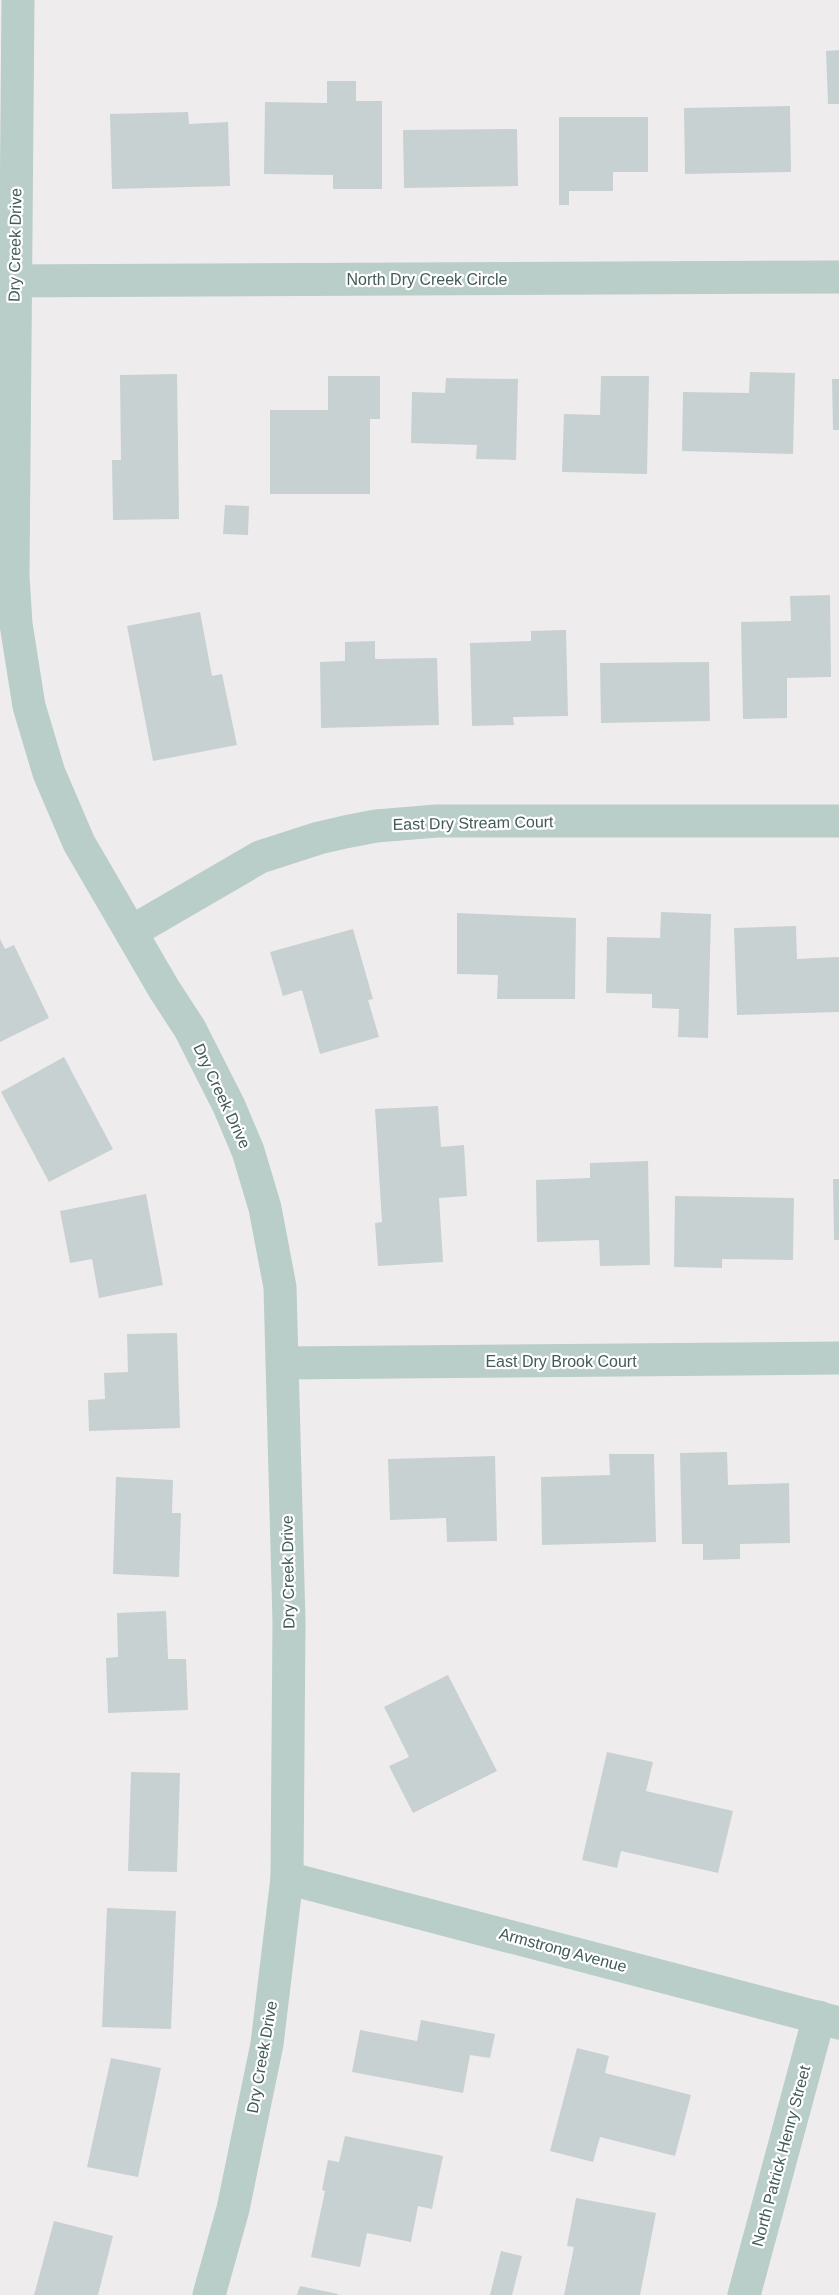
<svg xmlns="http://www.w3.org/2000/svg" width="839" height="2295" viewBox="0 0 839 2295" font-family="Helvetica,sans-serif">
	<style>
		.building { fill: #c7d1d1 }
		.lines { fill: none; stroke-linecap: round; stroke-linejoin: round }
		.minor { stroke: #b9cdc9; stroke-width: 33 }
		.labels { text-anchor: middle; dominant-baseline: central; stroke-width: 4.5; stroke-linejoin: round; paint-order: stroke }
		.street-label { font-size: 16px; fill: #435b56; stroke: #fff }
	</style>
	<rect width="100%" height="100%" fill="#efecee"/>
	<g class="building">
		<polygon points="839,50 839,104 828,104 826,51"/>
		<polygon points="327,81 356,81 356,101 382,101 382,189 333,189 333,175 264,174 265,102 327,103"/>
		<polygon points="790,106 791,172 685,174 684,108"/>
		<polygon points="188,112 189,124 228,122 230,186 112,189 110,114"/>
		<polygon points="559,117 648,117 648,172 613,172 613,191 569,191 569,205 559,205"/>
		<polygon points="517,129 518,186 404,188 403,130"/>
		<polygon points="750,372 795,373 793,454 682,451 683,392 749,393"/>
		<polygon points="177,374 179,519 113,520 112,460 121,460 120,375"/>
		<polygon points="328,376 380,376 380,419 370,419 370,494 270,494 270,410 328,410"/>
		<polygon points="601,376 649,376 647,474 562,472 564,414 600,415"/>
		<polygon points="446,378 518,379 516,460 476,459 477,445 411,443 412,392 445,393"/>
		<polygon points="832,379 839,379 839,430 833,430"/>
		<polygon points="225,505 249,506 248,535 223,534"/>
		<polygon points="830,595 831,677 787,678 787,718 743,719 741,622 791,621 790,596"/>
		<polygon points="200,612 212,676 222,674 237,745 153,761 127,626"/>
		<polygon points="566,630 568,716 513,717 514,725 472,726 470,643 531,641 531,631"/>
		<polygon points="375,641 375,659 437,658 439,725 321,728 320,662 345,661 345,642"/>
		<polygon points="709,662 710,721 601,723 600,663"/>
		<polygon points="661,912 711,914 708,1038 678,1037 679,1009 652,1008 652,994 606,993 607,937 660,938"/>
		<polygon points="457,913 576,918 575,999 497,999 498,975 457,974"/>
		<polygon points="796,926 797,959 839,957 839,1012 737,1015 734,928"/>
		<polygon points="353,929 373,999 368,1000 379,1037 320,1054 302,990 283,996 270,952"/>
		<polygon points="0,939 5,949 14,945 49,1018 0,1042"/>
		<polygon points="64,1057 113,1149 49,1182 1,1092"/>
		<polygon points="438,1106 441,1147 464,1145 467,1196 439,1198 443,1262 378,1266 375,1223 382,1222 375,1109"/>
		<polygon points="648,1161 650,1265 600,1266 599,1240 537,1242 536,1180 590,1178 590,1163"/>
		<polygon points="833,1179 839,1179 839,1240 834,1240"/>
		<polygon points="146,1194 163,1285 99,1298 92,1259 70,1263 60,1211"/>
		<polygon points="675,1196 794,1198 793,1260 722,1259 722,1268 674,1267"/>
		<polygon points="177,1333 180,1428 89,1431 88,1400 105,1399 104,1373 128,1372 127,1334"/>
		<polygon points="727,1452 728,1485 789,1483 790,1543 740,1544 740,1559 703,1560 703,1544 682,1544 680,1453"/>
		<polygon points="609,1454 654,1454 656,1542 542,1545 541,1477 610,1475"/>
		<polygon points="495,1456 497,1541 447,1542 446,1518 390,1520 388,1459"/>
		<polygon points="116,1477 173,1480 172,1513 181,1513 179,1577 113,1574"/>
		<polygon points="166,1611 168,1659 186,1659 188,1710 108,1713 106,1658 118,1657 117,1613"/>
		<polygon points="448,1675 497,1771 413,1813 389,1766 409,1757 384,1707"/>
		<polygon points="607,1752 653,1762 646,1791 733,1811 718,1873 621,1851 617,1868 582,1860"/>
		<polygon points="131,1772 180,1773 177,1872 128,1871"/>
		<polygon points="107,1908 176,1911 171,2029 102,2027"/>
		<polygon points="421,2020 495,2034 490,2058 470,2055 463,2093 352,2072 360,2030 417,2041"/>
		<polygon points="577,2048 609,2056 605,2073 691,2095 675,2156 600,2137 593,2162 550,2151"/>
		<polygon points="111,2058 161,2068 138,2177 87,2167"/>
		<polygon points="345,2136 443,2156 432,2209 418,2206 411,2242 367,2233 360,2267 311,2257 325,2191 322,2190 328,2160 339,2162"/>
		<polygon points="576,2198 656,2213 640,2295 564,2295 574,2247 567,2246"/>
		<polygon points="54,2221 113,2236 98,2295 34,2295"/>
		<polygon points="501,2251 522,2256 512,2295 490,2295"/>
		<polygon points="300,2286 338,2294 338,2295 297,2295"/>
	</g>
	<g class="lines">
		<g class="minor">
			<polyline points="18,0 13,576 16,624 29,706 49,773 79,843 164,989 190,1029 229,1106 248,1151 265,1208 280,1287 289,1622 287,1878 267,2044 233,2209 209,2295"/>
			<polyline points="0,281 839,277"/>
			<polyline points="131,932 260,857 319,838 345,832 376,826 437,821 839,821"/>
			<polyline points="283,1363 839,1358"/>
			<polyline points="287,1878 839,2023"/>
			<polyline points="744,2295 819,2017"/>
		</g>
	</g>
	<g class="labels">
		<g class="street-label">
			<text transform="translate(15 245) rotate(-89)">Dry Creek Drive</text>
			<text x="427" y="279">North Dry Creek Circle</text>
			<text transform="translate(473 823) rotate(-1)">East Dry Stream Court</text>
			<text transform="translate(222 1096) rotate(65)">Dry Creek Drive</text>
			<text x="561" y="1361">East Dry Brook Court</text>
			<text transform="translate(288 1572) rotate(-91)">Dry Creek Drive</text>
			<text transform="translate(563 1950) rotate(15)">Armstrong Avenue</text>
			<text transform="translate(262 2057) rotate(-80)">Dry Creek Drive</text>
			<text transform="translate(781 2156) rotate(-75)">North Patrick Henry Street</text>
		</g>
	</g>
</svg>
